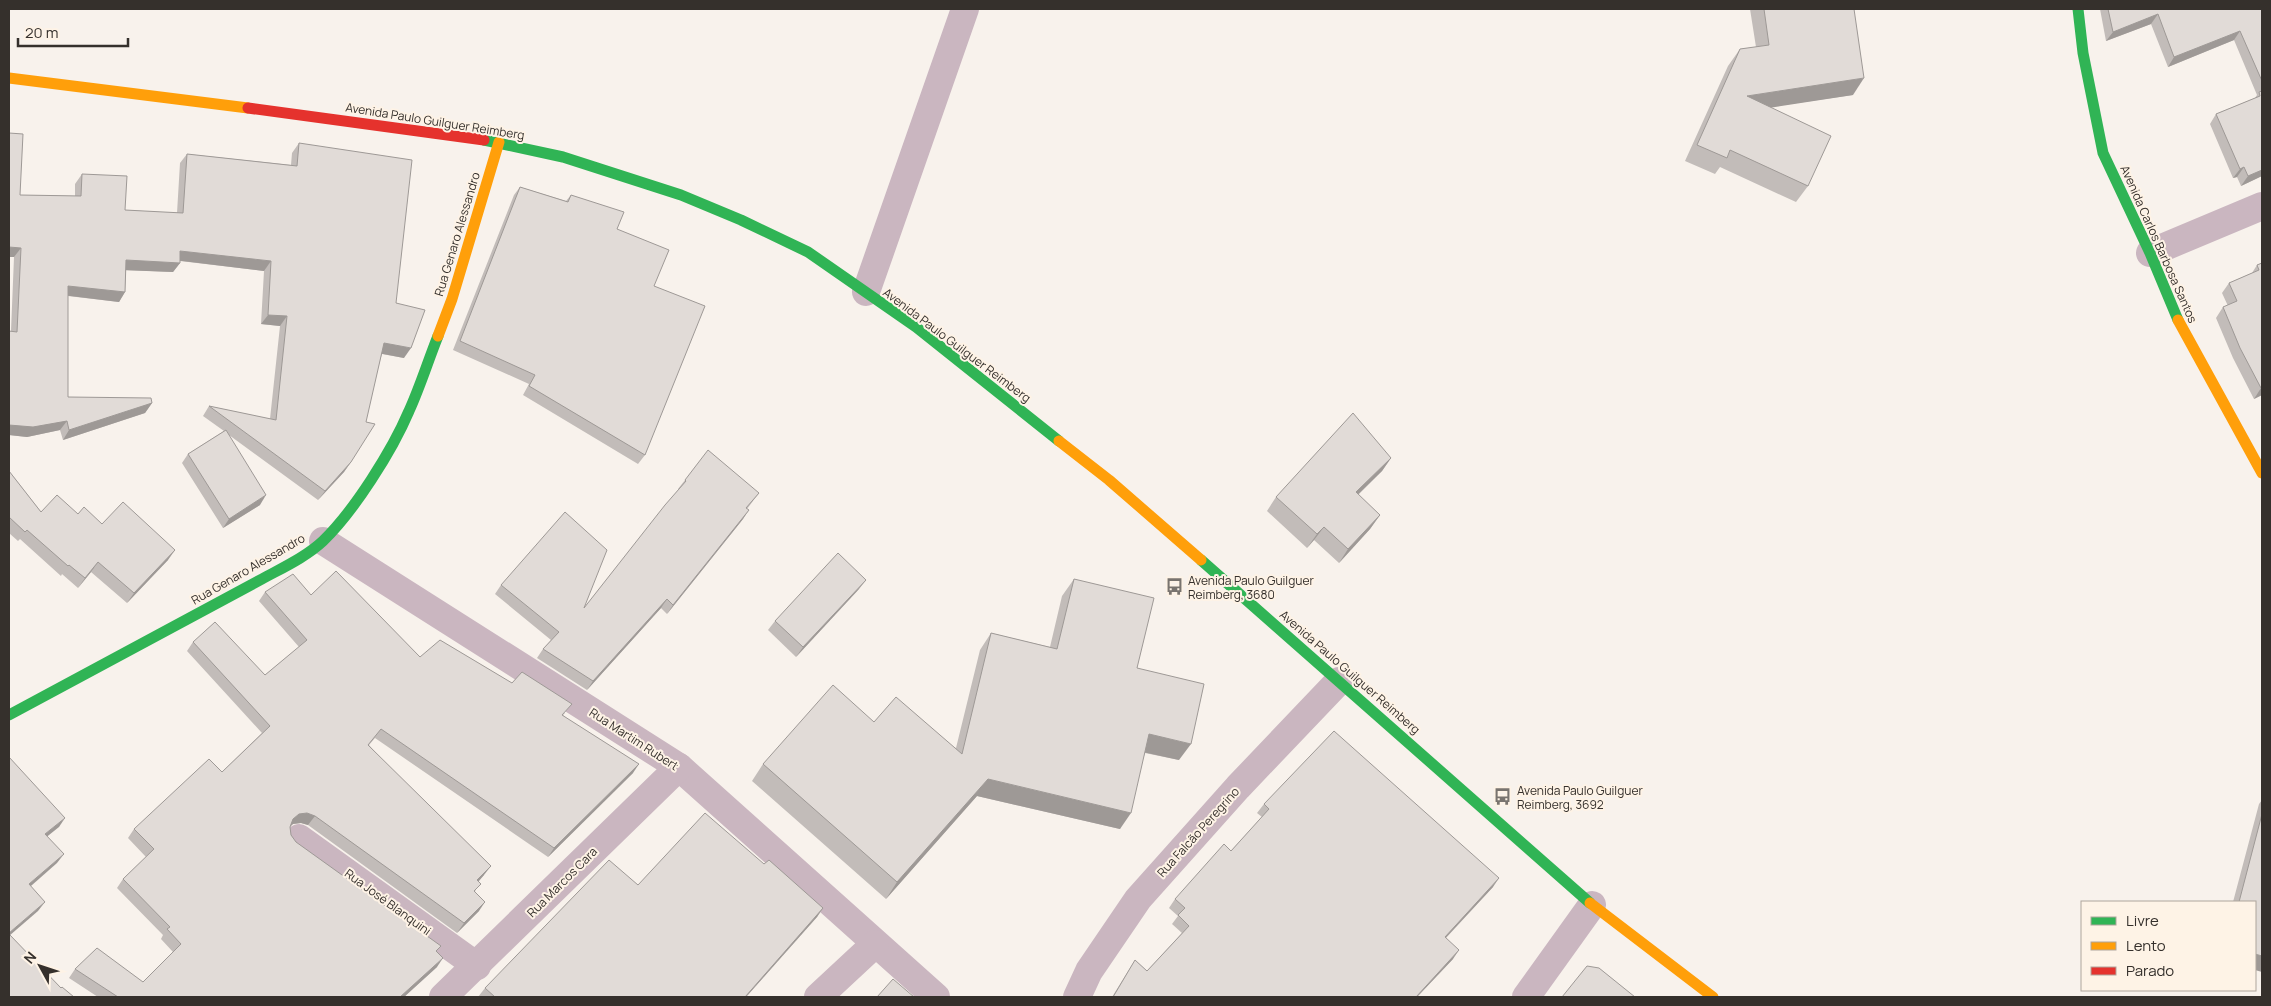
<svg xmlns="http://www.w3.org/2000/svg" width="2271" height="1006" viewBox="0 0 2271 1006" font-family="Manrope,sans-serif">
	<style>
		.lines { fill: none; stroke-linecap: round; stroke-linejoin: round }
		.street { stroke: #cab6c0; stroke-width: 28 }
		.fast { stroke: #30b455; stroke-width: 11 }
		.slow { stroke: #ff9f0a; stroke-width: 11 }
		.jam { stroke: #e5322d; stroke-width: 11 }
		.wall { fill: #c2bcb9 }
		.shaded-wall { fill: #9e9996 }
		.building { fill: #e1dbd7; stroke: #9e9996 }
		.labels { text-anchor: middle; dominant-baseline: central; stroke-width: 4; stroke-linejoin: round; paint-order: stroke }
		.street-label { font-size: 12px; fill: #35302c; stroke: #fef3e6 }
		.poi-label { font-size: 12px; fill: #35302c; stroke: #fef3e6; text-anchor: start }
	</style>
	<rect width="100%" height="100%" fill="#f8f2ec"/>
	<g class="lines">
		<g class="street">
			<polyline points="2150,253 2262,206"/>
			<polyline points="866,292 965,9"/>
			<polyline points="323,541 679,767 936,997"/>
			<polyline points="299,838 477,966"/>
			<polyline points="443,997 679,767"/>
			<polyline points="818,997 875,944"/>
			<polyline points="1077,997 1089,971 1138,899 1238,787 1339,681"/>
			<polyline points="1526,997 1592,905"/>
		</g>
		<g class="fast">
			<polyline points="2078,9 2083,53 2103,153 2150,253 2178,320"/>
			<polyline points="484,140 563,157 681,195 741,220 808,252 916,327 1059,441"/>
			<polyline points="1201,560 1590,903"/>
			<path d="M9 715 262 579C282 568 306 557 323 541 354 511 392 451 409 411 420 387 428 361 438 336"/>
		</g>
		<g class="slow">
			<polyline points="9,78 248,108"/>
			<polyline points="2178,320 2262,473"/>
			<polyline points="438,336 452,299 499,142"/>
			<polyline points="1059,441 1109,480 1201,560"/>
			<polyline points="1590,903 1713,997"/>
		</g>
		<polyline class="jam" points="248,108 484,140"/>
	</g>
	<g class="wall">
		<polygon points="1750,9 1854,9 1853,95 1770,107 1808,186 1796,202 1720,167 1715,174 1685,161 1728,66 1740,49 1756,47"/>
		<polygon points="2100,9 2262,9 2262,176 2241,186 2237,177 2233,178 2210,124 2216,114 2255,98 2257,95 2234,40 2168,67 2151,24 2106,41"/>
		<polygon points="9,133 20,195 75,196 75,184 82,174 125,210 177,213 180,163 187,154 291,165 292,153 299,143 396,303 404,358 382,354 351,462 344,472 318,500 229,435 260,505 223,528 182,463 188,454 224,431 203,416 209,406 270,419 280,326 261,324 264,271 180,261 180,263 173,272 126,270 125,292 119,302 68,296 68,397 152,403 145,413 63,440 60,430 27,437 9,435 9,331 11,331 14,257 9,257"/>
		<polygon points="520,187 566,201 571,195 617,229 654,286 645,455 638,464 523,395 529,384 453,350 514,195"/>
		<polygon points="2262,263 2262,395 2254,399 2233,358 2216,318 2223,307 2228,306 2222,293 2229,283 2252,273 2257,265"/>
		<polygon points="1391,458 1382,471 1358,495 1380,515 1370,529 1339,563 1314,540 1307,548 1267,511 1276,497"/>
		<polygon points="9,471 41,512 78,514 102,524 168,560 127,603 91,572 78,588 62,574 61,576 20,539 18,541 9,533"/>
		<polygon points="685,480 759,493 747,509 743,519 667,614 661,608 587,690 537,658 543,649 551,640 495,594 501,585 584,608 679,489 678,489"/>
		<polygon points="1074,579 1137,668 1179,760 1145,753 1120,829 977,796 886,899 752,781 763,764 874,722 956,748 980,650 991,633 1050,647 1062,596"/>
		<polygon points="859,589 796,657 768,630 775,621"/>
		<polygon points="265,592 311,595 420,657 512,683 565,713 563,715 633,773 548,857 375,738 369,745 484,875 478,882 475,892 479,911 457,933 308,825 301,823 293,824 290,827 291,835 296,842 437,952 437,967 404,997 98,997 69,978 75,969 143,982 173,952 161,939 163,935 117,888 123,879 146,857 128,838 134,829 222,772 262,733 187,651 193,642 265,675 299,647 259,601"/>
		<polygon points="2262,800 2262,972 2255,902 2233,902 2259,804"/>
		<polygon points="1264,804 1493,887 1446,938 1453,959 1417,997 1112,997 1135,960 1147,971 1182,933 1172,924 1178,916 1169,908 1175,899 1231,851 1262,817 1257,813"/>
		<polygon points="764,864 823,908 817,917 746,997 478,997 485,988 638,885"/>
	</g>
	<g class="shaded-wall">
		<polygon points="2158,14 2151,24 2106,41 2113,32"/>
		<polygon points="2240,31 2234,40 2168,67 2174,57"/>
		<polygon points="1864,78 1853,95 1736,113 1747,96"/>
		<polygon points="2244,167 2237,177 2233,178 2240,169"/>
		<polygon points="2262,170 2262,176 2241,186 2248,176"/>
		<polygon points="9,247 21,248 14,257 9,257"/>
		<polygon points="180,251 271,261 264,271 174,260"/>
		<polygon points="126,260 180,263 173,272 120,270"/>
		<polygon points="68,286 125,292 119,302 62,295"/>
		<polygon points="268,315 287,316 280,326 261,324"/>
		<polygon points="384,343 411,348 404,358 378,353"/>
		<polygon points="2261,388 2262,388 2262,395 2254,399"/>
		<polygon points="152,403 145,413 63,440 69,430"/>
		<polygon points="67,421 60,430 27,437 9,435 9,425"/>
		<polygon points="1391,458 1382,471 1346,506 1356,492"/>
		<polygon points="351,462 344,472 318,500 325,491"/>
		<polygon points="266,495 260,505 223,528 229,519"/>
		<polygon points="749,510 743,519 667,614 673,605"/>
		<polygon points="1380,515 1370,529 1339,563 1348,549"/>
		<polygon points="1324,527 1314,540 1307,548 1317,534"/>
		<polygon points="175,550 168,560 127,603 134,593"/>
		<polygon points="98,562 91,572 78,588 85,578"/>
		<polygon points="866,580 859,589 796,657 803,647"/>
		<polygon points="667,599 661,608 587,690 593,681"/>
		<polygon points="1149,734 1191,744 1179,760 1138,751"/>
		<polygon points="639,764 633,773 548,857 554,848"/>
		<polygon points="988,779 1131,813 1120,829 977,796 886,899 897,882"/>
		<polygon points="307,813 315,816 308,825 301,823 293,824 287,829 293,819 299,814"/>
		<polygon points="65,818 59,827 39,843 45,834"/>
		<polygon points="64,854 57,863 23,893 29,884"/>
		<polygon points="491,866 484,875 471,890 477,880"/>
		<polygon points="1499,878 1493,887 1438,946 1445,937"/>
		<polygon points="45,902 38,911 9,936 9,933"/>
		<polygon points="485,902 479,911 457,933 464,923"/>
		<polygon points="823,908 817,917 746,997 745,997"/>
		<polygon points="1459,950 1453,959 1417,997 1416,997"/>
		<polygon points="2255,954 2262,956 2262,972 2255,970"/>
		<polygon points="443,958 437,967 404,997 400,997"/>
	</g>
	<g class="building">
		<polygon points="1764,9 1854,9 1864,78 1747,96 1831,136 1808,186 1730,150 1727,158 1697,145 1740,49 1769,45"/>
		<polygon points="2108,9 2262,9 2262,81 2240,31 2174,57 2158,14 2113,32"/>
		<polygon points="2262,91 2262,170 2248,176 2244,167 2240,169 2216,114 2260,96 2259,92"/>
		<polygon points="9,133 23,134 20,195 81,196 82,174 127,176 125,210 183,213 187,154 297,166 299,143 412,160 396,303 425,310 411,348 384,343 366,422 375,424 351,462 325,491 209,406 276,420 287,316 268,315 271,261 180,251 180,263 126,260 125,292 68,286 68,397 151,398 152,403 69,430 67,421 33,427 9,425 9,331 17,332 21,248 9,247"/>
		<polygon points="520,187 568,202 571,195 624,212 617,229 669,250 654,286 705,306 645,455 529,386 535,375 460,341"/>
		<polygon points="2262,263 2262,388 2261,388 2240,348 2223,307 2237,301 2229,283 2259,270 2257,265"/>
		<polygon points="1353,413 1391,458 1356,492 1380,515 1348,549 1324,527 1317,534 1276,497"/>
		<polygon points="226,430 266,495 229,519 188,454"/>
		<polygon points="708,450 759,493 746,508 749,510 673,605 667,599 593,681 543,649 559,632 501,585 565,512 607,550 584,608 665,505 686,481 685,480"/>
		<polygon points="9,471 41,512 57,495 78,514 84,507 102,524 123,502 175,550 134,593 98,562 85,578 69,565 68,566 27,530 25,532 9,517"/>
		<polygon points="838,553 866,580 803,647 775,621"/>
		<polygon points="336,571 420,657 440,640 512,683 522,672 572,704 562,715 639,764 554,848 381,729 368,745 491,866 477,880 481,884 474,891 485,902 464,923 315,816 307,813 299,814 293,819 290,827 291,835 296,842 441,946 436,951 443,958 400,997 118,997 75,969 97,948 143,982 181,944 167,929 170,927 123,879 154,849 134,829 209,759 222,772 270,726 193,642 215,622 265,675 307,640 265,592 293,574 311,595"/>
		<polygon points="1074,579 1154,598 1137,668 1204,684 1191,744 1149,734 1131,813 988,779 897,882 763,764 833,685 874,722 896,697 962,754 991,633 1057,649"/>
		<polygon points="1334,731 1499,878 1445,937 1459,950 1416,997 1113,997 1135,960 1147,971 1189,926 1178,915 1185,908 1175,899 1224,844 1231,851 1269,809 1264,804"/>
		<polygon points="9,757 65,818 45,834 64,854 29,884 45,902 9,933"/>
		<polygon points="705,813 764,864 769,860 823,908 745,997 495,997 485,988 609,860 638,885"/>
		<polygon points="2262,814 2262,956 2255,954 2255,902 2239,902"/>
		<polygon points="9,934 61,988 62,987 74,997 9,997"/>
		<polygon points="1587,966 1599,968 1635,997 1562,997"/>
		<polygon points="893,979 914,997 877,997"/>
	</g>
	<defs>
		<symbol id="bus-bare" viewBox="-9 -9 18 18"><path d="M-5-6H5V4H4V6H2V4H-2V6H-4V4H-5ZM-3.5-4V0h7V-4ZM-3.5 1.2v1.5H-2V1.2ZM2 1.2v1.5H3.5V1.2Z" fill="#79746f" stroke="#fef3e6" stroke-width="2.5" paint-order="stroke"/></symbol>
	</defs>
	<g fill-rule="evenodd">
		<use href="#bus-bare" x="1162" y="574" width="25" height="25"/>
		<use href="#bus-bare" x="1490" y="784" width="25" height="25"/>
	</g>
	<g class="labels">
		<g class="street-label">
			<text transform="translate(435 121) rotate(9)">Avenida Paulo Guilguer Reimberg</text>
			<text transform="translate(457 234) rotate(-73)">Rua Genaro Alessandro</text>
			<text transform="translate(2159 244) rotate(66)">Avenida Carlos Barbosa Santos</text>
			<text transform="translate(957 345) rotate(37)">Avenida Paulo Guilguer Reimberg</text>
			<text transform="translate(248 569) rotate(-30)">Rua Genaro Alessandro</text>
			<text transform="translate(1350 672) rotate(41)">Avenida Paulo Guilguer Reimberg</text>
			<text transform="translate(634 739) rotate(33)">Rua Martim Rubert</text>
			<text transform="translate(1198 832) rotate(-48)">Rua Falcão Peregrino</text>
			<text transform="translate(562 882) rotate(-45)">Rua Marcos Cara</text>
			<text transform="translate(388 902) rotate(36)">Rua José Blanquini</text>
		</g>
		<g class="poi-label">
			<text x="1188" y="580">Avenida Paulo Guilguer<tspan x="1188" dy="14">Reimberg, 3680</tspan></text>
			<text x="1517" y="790">Avenida Paulo Guilguer<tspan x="1517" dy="14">Reimberg, 3692</tspan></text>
		</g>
	</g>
	<rect width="2271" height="1006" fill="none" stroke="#35302c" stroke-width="20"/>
	<rect x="2081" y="901" width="175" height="90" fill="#fef3e6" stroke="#aea59c"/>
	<rect x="2091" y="917" width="25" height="8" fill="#30b455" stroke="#aea59c"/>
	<text x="2126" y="926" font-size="15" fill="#35302c">Livre</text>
	<rect x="2091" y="942" width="25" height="8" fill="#ff9f0a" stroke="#aea59c"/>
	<text x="2126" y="951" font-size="15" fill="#35302c">Lento</text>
	<rect x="2091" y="967" width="25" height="8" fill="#e5322d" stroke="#aea59c"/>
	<text x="2126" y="976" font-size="15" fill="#35302c">Parado</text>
	<g transform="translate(40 966) rotate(310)" stroke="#fef3e6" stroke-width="4" paint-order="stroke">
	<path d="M0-4L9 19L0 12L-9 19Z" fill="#35302c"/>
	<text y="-8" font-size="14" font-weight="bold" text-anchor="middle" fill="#35302c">N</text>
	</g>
	<path d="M18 38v8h110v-8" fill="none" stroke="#35302c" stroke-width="2.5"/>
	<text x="25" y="38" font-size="15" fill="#35302c" stroke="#fef3e6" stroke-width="4" paint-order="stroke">20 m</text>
</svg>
